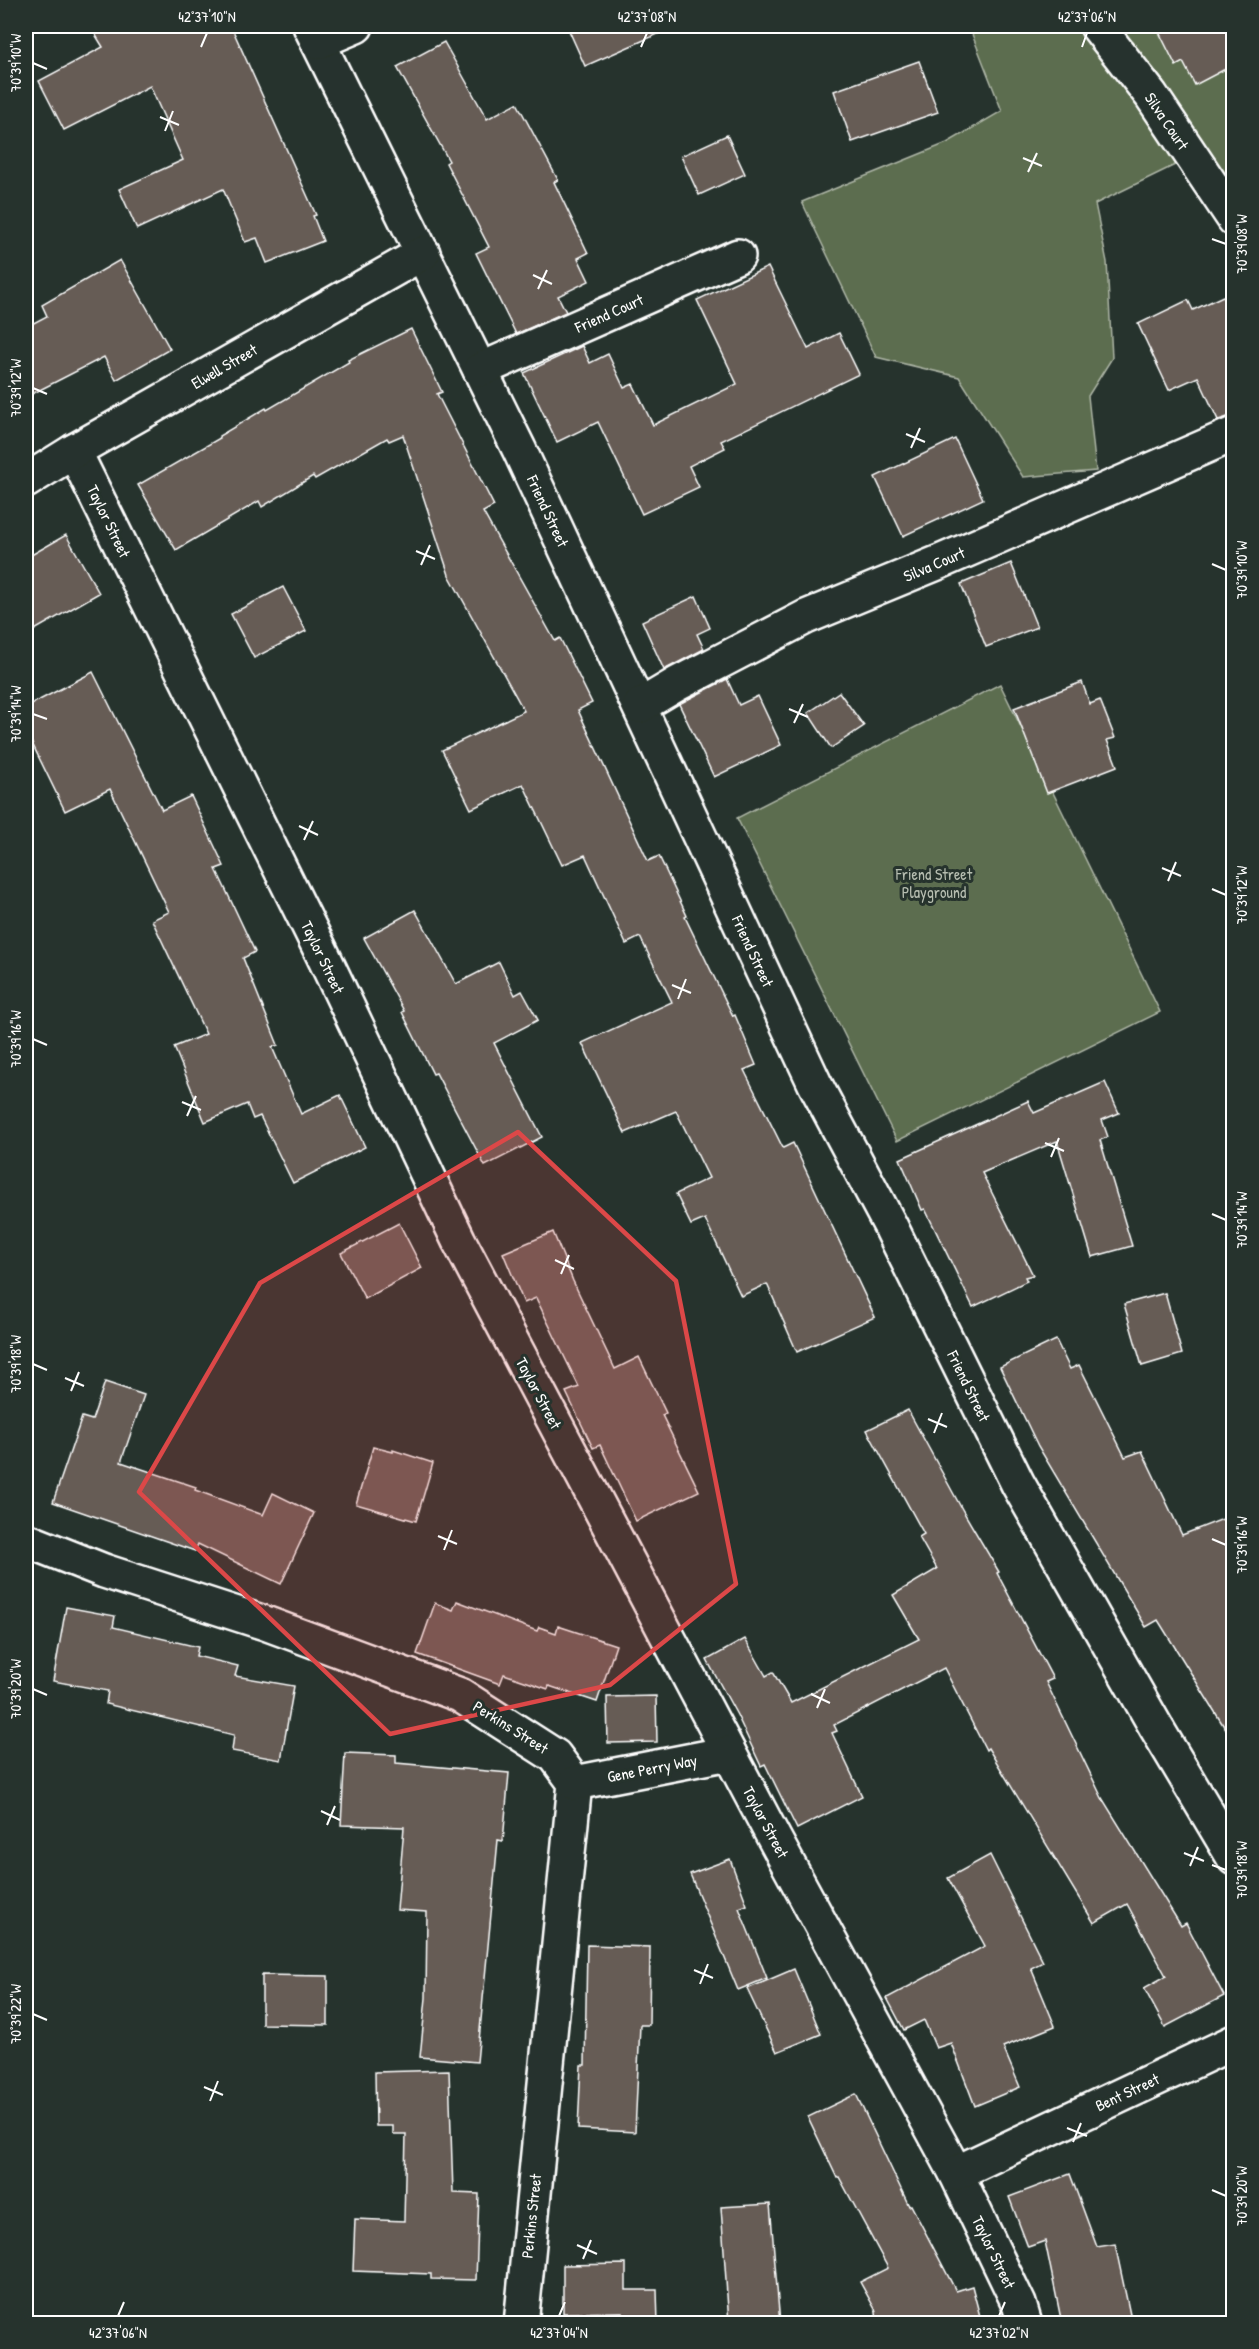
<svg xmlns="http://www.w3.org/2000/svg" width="1259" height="2349" viewBox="0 0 1259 2349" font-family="'Patrick Hand',sans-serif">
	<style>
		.green { fill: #5c6d4f; stroke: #aeb6a7; stroke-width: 1.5 }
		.building { fill: #665b55; stroke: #fff; stroke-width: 1.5 }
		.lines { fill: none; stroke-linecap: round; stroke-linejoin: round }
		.minor-casing { stroke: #fff; stroke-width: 38 }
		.minor { stroke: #26332d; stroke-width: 33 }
		.marked { fill: #dc4848; fill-opacity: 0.2; stroke: #dc4848; stroke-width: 4.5; stroke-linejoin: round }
		.ticks { fill: none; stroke: #fff; stroke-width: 2 }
		.labels { text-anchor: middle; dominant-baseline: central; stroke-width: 6; stroke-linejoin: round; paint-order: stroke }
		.street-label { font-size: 16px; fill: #fff; stroke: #26332d }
		.park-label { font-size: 16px; fill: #b6bdb0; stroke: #26332d }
		.neatline { fill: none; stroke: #fff; stroke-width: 2 }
		.ticks-label { font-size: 15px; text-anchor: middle; fill: #fff }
	</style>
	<rect width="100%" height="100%" fill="#26332d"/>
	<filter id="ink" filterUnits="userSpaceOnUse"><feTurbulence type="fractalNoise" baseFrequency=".0167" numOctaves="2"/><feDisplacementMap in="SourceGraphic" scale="12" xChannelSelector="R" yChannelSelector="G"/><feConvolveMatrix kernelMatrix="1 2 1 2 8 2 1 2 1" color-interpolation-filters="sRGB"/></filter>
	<g filter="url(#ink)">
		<g class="green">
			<polygon points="961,26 1233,26 1233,229 1177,164 1095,204 1107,262 1112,358 1088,396 1096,471 1023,477 959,377 876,357 802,202 947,143 1002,111 970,29"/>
			<polygon points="1000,684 1160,1012 897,1141 737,818"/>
		</g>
		<g class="building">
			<polygon points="90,26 231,26 316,215 313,216 323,241 267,263 257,238 245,242 223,189 137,229 119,189 183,160 150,86 64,130 39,81 103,47"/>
			<polygon points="567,26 676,26 585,66"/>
			<polygon points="1156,26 1233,26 1233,65 1195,85 1183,62 1176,66"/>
			<polygon points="444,42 487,119 517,103 558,180 554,182 588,253 578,258 589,281 558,296 566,312 516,334 476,253 489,247 446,163 449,161 397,67"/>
			<polygon points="919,61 938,112 852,142 834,91"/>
			<polygon points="727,135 745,174 699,195 681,156"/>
			<polygon points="120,260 170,349 116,380 104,357 26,397 26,327 47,316 42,305"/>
			<polygon points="768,267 808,349 839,333 859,374 721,441 725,448 689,466 699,487 642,514 598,422 557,442 524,373 582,346 590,363 608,354 624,388 633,384 653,425 737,384 697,300"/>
			<polygon points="1223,296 1233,319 1233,416 1218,420 1198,377 1169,390 1138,324 1188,300 1193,310"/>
			<polygon points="411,329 442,392 437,394 494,506 483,512 555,641 560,638 592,703 578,710 648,861 659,856 687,916 685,917 733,1016 735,1015 756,1065 744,1070 783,1148 793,1143 875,1317 797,1352 767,1284 741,1296 705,1219 691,1225 676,1194 709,1178 676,1111 625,1133 582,1043 672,1002 640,937 626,944 585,855 562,865 523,784 471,809 442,750 524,711 449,575 403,435 389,441 387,438 315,479 313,476 262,507 259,501 176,550 138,485 220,438 219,436 266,408 267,410 349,362 348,360"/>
			<polygon points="955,439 983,499 903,536 875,477"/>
			<polygon points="66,535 99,593 26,635 26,558"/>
			<polygon points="1011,563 1037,627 986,647 961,584"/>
			<polygon points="283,587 306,631 254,658 231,614"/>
			<polygon points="696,596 710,628 697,634 704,649 664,670 642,621"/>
			<polygon points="93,672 162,810 191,796 224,866 216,869 255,952 243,958 278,1045 272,1047 301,1114 340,1095 365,1147 293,1183 260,1116 253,1119 247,1104 205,1122 174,1047 206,1034 152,920 169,912 110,789 65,811 26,731 26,707"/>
			<polygon points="727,679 739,705 758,696 781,745 714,777 679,704"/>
			<polygon points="1082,682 1090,704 1100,700 1115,738 1107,740 1117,766 1047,793 1014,708"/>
			<polygon points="839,692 864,726 831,748 808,713"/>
			<polygon points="415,910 456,984 499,962 515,995 522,991 538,1020 494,1043 542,1137 485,1166 436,1073 433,1074 402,1012 404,1011 364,938"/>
			<polygon points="1105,1082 1119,1113 1102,1120 1108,1137 1100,1140 1132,1246 1092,1257 1057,1141 982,1173 1033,1275 1025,1277 1027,1281 973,1307 925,1209 922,1210 900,1159 1028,1101 1034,1113"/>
			<polygon points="399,1223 422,1268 365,1299 341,1253"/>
			<polygon points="553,1232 573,1281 615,1369 639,1357 666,1413 662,1415 699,1491 636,1521 600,1445 593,1448 566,1392 579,1387 536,1298 524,1303 503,1253"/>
			<polygon points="1165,1293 1182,1354 1142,1366 1124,1304"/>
			<polygon points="1056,1340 1070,1369 1079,1365 1125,1457 1142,1451 1182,1535 1233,1515 1233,1741 1158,1620 1146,1627 1038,1446 1000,1367"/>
			<polygon points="105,1382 144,1395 121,1462 196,1487 195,1490 263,1515 273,1493 314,1513 281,1584 198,1544 195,1551 53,1502 82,1417 92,1420"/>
			<polygon points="908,1410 963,1511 999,1572 997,1573 1053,1679 1046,1682 1102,1798 1181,1926 1186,1923 1224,1996 1165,2027 1144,1988 1166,1976 1127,1904 1094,1923 988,1748 986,1750 944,1668 834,1725 837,1731 832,1733 862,1796 797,1829 765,1764 761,1766 737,1715 707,1660 745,1639 766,1676 773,1672 791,1703 919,1639 893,1595 937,1569 919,1537 924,1534 867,1430"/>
			<polygon points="373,1447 393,1452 393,1450 433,1463 416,1521 356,1504"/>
			<polygon points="457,1601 537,1631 539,1627 556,1633 558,1626 616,1645 597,1702 549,1686 548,1689 504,1674 500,1684 417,1654 435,1603 453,1610"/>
			<polygon points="66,1607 115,1616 113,1627 198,1647 196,1656 238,1666 235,1676 294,1686 281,1760 232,1751 234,1735 106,1704 108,1691 53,1681"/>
			<polygon points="656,1696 657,1742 608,1743 607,1697"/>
			<polygon points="345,1753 396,1755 396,1763 509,1773 503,1841 498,1840 477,2062 420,2057 426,1998 427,1912 397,1910 404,1827 341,1825"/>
			<polygon points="990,1855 1043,1962 1031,1968 1055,2026 1003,2047 1020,2087 975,2106 951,2043 936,2048 924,2020 904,2030 887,1998 985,1946 948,1878"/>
			<polygon points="730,1859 747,1905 739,1908 767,1978 738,1990 690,1874"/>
			<polygon points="587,1945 650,1947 649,2025 640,2025 635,2132 578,2129 581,2065 585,2065"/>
			<polygon points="794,1969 821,2034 777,2052 747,1989"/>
			<polygon points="262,1975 328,1976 328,2025 262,2024"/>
			<polygon points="449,2070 453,2193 479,2194 476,2280 431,2279 431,2274 353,2271 355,2219 404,2221 406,2134 393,2134 393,2126 376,2126 375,2072"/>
			<polygon points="856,2094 909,2206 911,2205 956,2291 972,2286 982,2324 877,2324 876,2311 860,2282 888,2268 839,2177 837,2178 808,2117"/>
			<polygon points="1070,2174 1097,2247 1115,2244 1132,2324 1062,2324 1045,2241 1028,2247 1009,2197"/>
			<polygon points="770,2204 780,2324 729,2324 721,2207"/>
			<polygon points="626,2264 626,2290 657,2290 658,2324 622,2324 622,2312 563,2313 563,2265"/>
		</g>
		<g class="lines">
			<defs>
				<g id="minor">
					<polyline points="310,26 519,449 815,1084 891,1227 1018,1484 1156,1727 1234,1858"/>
					<polyline points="1097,26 1151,95 1234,219"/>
					<polyline points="318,42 356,26"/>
					<polyline points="480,370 738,256"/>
					<polyline points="74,451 321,951 459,1241 774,1838 956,2173 1019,2304 1025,2324"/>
					<polyline points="26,481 74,451 423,253"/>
					<polyline points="640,706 677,684 806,617 942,561 1234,434"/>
					<polyline points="26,1540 104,1571 265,1623 460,1695 555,1756 575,1783 521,2324"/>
					<polyline points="575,1783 729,1753"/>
					<polyline points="956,2173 1234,2042"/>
				</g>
			</defs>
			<use href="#minor" class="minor-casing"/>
			<use href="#minor" class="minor"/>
		</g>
	</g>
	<path class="marked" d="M518 1132 676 1281 736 1584 610 1685 390 1734 139 1492 260 1283Z"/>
	<path class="ticks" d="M201 47 207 33M641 47 647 33M1082 47 1087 33M33 63 47 69M160 117 179 125M165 131 173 111M1023 158 1042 166M1028 172 1037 153M1212 239 1226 244M533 275 552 284M538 289 547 270M33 388 47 394M906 434 925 442M911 448 920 428M416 551 435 559M1212 564 1226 570M421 565 430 545M789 709 808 717M33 714 47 719M794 723 803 704M299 826 318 835M304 840 313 821M1162 868 1181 876M1168 881 1176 862M1212 889 1226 895M672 985 691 993M678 999 686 979M33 1039 47 1045M182 1102 201 1110M187 1116 196 1096M1045 1143 1064 1151M1051 1157 1059 1138M1212 1214 1226 1220M555 1260 574 1269M561 1274 569 1255M33 1364 47 1370M65 1378 84 1386M71 1391 79 1372M928 1419 947 1427M934 1433 942 1413M438 1536 457 1544M1212 1539 1226 1545M444 1550 452 1530M33 1689 47 1695M811 1694 830 1703M817 1708 825 1689M321 1811 340 1820M327 1825 335 1806M1184 1853 1204 1861M1212 1865 1226 1870M1190 1866 1198 1847M694 1970 713 1978M700 1984 708 1964M33 2014 47 2020M204 2087 223 2095M210 2101 218 2081M1067 2128 1087 2136M1073 2142 1081 2123M1212 2190 1226 2196M577 2245 597 2254M583 2259 591 2240M118 2316 124 2302M559 2316 565 2302M999 2316 1005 2302"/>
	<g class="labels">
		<g class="street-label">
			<text transform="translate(1167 121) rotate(56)">Silva Court</text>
			<text transform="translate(609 313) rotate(-24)">Friend Court</text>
			<text transform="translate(224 366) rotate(-30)">Elwell Street</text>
			<text transform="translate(548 511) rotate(65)">Friend Street</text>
			<text transform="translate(109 521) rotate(64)">Taylor Street</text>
			<text transform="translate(934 564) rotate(-23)">Silva Court</text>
			<text transform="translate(753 951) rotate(65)">Friend Street</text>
			<text transform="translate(323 957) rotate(64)">Taylor Street</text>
			<text transform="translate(969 1386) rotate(64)">Friend Street</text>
			<text transform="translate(539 1393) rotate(62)">Taylor Street</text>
			<text transform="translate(511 1727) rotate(32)">Perkins Street</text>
			<text transform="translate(652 1768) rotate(-11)">Gene Perry Way</text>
			<text transform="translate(766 1822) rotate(62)">Taylor Street</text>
			<text transform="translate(1127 2092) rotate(-25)">Bent Street</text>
			<text transform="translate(531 2216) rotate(-84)">Perkins Street</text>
			<text transform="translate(994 2252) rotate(64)">Taylor Street</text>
		</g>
		<g class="park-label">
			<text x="934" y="874">Friend Street<tspan x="934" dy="18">Playground</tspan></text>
		</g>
	</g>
	<rect width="1259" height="2349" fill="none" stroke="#26332d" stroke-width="66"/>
	<rect x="33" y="33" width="1193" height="2283" class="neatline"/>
	<g class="ticks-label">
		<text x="207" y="22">42°37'10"N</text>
		<text x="647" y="22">42°37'08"N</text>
		<text x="1087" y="22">42°37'06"N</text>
		<text transform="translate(16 63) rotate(-90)" y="5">70°39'10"W</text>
		<text transform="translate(1242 244) rotate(-90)" y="5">70°39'08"W</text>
		<text transform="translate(16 388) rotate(-90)" y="5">70°39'12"W</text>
		<text transform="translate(1242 570) rotate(-90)" y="5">70°39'10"W</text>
		<text transform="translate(16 714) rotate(-90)" y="5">70°39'14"W</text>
		<text transform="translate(1242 895) rotate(-90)" y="5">70°39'12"W</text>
		<text transform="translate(16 1039) rotate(-90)" y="5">70°39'16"W</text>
		<text transform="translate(1242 1220) rotate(-90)" y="5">70°39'14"W</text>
		<text transform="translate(16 1364) rotate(-90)" y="5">70°39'18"W</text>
		<text transform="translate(1242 1545) rotate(-90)" y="5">70°39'16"W</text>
		<text transform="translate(16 1689) rotate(-90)" y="5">70°39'20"W</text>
		<text transform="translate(1242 1870) rotate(-90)" y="5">70°39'18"W</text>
		<text transform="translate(16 2014) rotate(-90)" y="5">70°39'22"W</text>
		<text transform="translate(1242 2196) rotate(-90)" y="5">70°39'20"W</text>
		<text x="118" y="2338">42°37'06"N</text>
		<text x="559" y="2338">42°37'04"N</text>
		<text x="999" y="2338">42°37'02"N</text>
	</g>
</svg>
